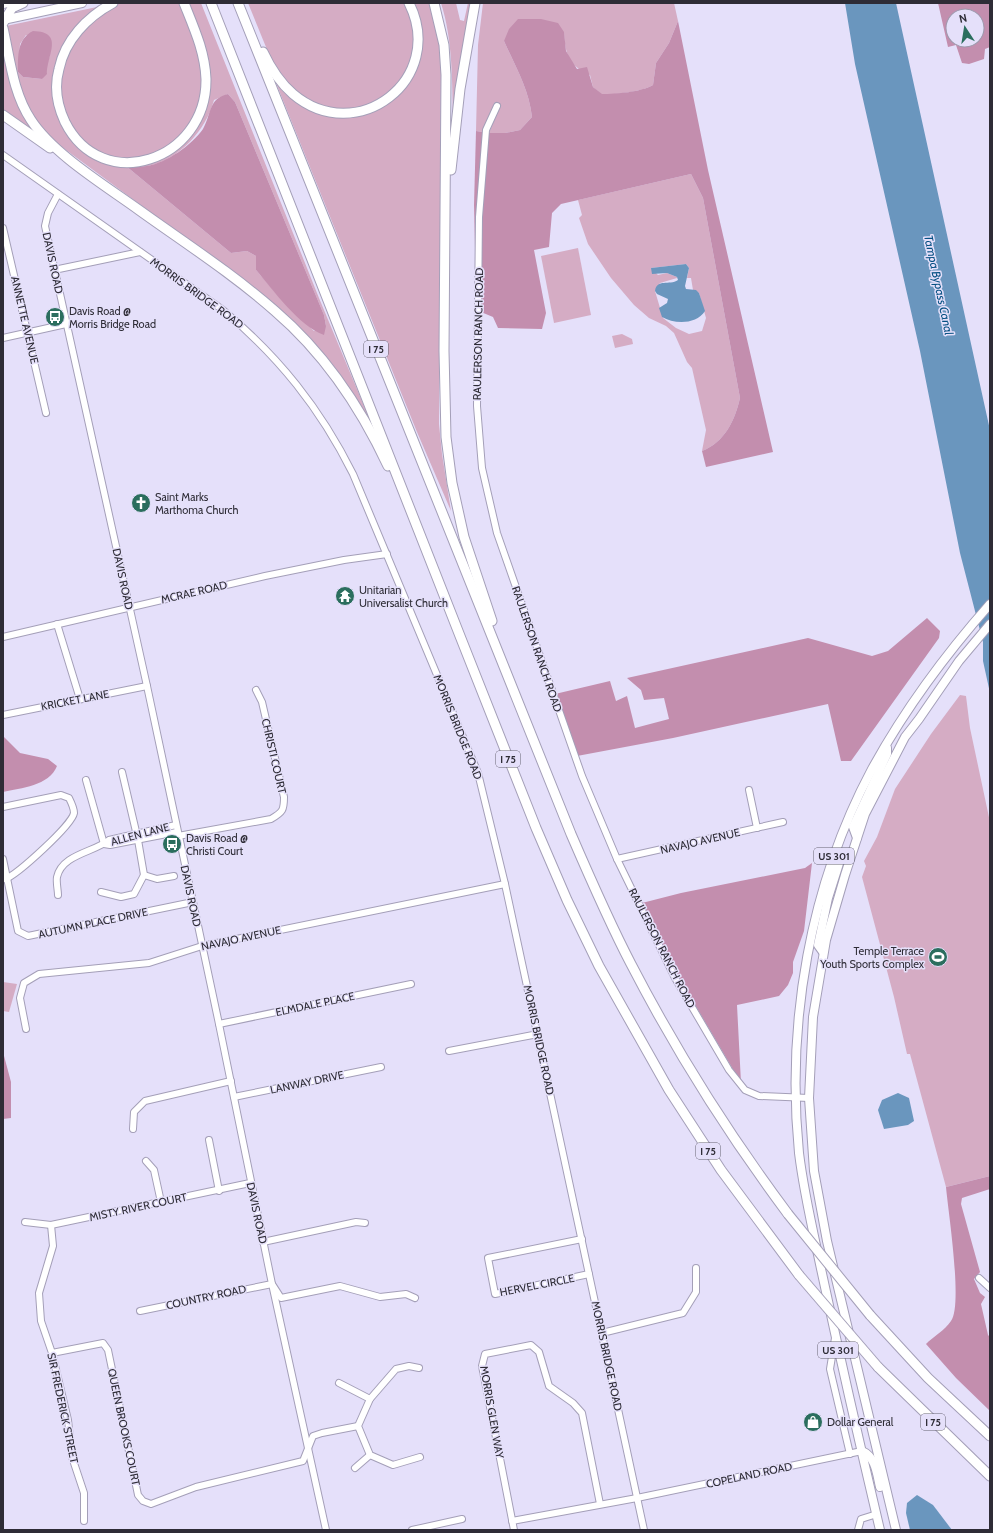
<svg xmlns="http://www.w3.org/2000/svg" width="993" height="1533" viewBox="0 0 993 1533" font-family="Cabin,sans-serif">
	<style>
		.green { fill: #d5acc4; fill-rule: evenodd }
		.forest { fill: #c38eae; fill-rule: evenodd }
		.water { fill: #6a96be }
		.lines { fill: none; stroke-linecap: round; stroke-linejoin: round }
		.minor-casing { stroke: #a49fb8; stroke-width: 8 }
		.major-casing { stroke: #a49fb8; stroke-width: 10 }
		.highway-casing { stroke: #a49fb8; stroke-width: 11 }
		.minor { stroke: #fff; stroke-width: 6 }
		.major { stroke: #fff; stroke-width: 8 }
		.highway { stroke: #fff; stroke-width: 9 }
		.highway-bridge-casing { stroke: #a49fb8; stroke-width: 11; stroke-linecap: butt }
		.highway-bridge { stroke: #fff; stroke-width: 9 }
		.labels { text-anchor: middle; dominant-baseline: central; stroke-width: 3; stroke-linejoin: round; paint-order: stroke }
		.shield { fill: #e5e0fa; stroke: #656271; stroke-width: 1 }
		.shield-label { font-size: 10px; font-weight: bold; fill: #2e2c36 }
		.street-label { font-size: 11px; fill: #2e2c36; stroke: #e5e0fa }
		.poi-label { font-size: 11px; fill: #2e2c36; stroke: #e5e0fa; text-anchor: start }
		.water-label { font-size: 12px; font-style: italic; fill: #065083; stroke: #e5e0fa }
	</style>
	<rect width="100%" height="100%" fill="#e5e0fa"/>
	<g class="green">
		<polygon points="121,3 180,3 199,55 202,71 200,104 188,130 157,154 126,159 103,154 90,147 72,129 59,96 62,63 84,27 111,6"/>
		<path d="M188 3H201L319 298 369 418 367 419 359 405 252 287 47 136 22 98 6 26 97 7 98 9 83 21 53 87 77 143 124 164 182 144 208 85ZM26 35 50 55 42 79 23 77 18 72 20 44ZM228 94 235 102 324 315 326 326 314 331 282 300 256 270V256L247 251 231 253 126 166C133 166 141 167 148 166 180 159 206 130 214 100Z"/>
		<polygon points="248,3 407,3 412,15 415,54 396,89 358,110 329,109 301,96 277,74"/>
		<polygon points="412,3 431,3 439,36 441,58 439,424 442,454 451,511 417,432 276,83 279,82 313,108 370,111 417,64"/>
		<path d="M441 3H456L460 20 464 21 468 3H475L453 120C452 81 453 41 441 3Z"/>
		<path d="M483 3H674L678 21 669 43 656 63 653 85C641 92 616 94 602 95L593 87 590 75C569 66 565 54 564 32L504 41C515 66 529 89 532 117L520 130 505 133H489L500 105 495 102 483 132 476 131 478 45Z"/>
		<polygon points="3,41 34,130 35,134 3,112"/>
		<path d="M691 174 703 198 740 398C735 420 725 442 702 451L706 430 692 368 687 362 674 333 666 326 649 318 634 305 611 278 588 244 579 218 582 215 578 200ZM686 264 689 268 687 278H691L693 290 699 293 706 318 702 331 689 334 676 328 663 318 655 291 660 283 677 278V277L667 273 658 275 651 268Z"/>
		<polygon points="578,248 591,315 554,323 541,256"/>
		<polygon points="622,334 632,339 633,344 615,348 612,336"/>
		<polygon points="960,695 966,696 970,728 990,822 990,1176 946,1187 910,1054 907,1054 894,997 862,877 866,866 864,861 877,837 895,789 931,734"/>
		<polygon points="3,982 17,984 9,1012 3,1011"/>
	</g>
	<g class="forest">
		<path d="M938 3H989L990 47 985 49 984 59 969 64 962 63 956 45 948 47ZM953 16H977V40H953Z"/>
		<path d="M518 19H541L558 23 564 32 566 51 577 69 587 67 593 87 602 94C616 94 641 92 653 85L656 63 669 43 678 21 708 170 773 452 706 467 702 451C725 442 735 420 740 398L703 198 691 174 561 204 552 213 549 247 534 250 546 313 542 329 498 328 493 317 481 312 482 218 489 133H505L520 130 532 117C529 89 515 66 504 41L509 29Z"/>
		<path d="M33 31C65 32 47 55 47 74L42 79 23 77 18 72C18 56 17 39 33 31Z"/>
		<path d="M228 94 235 102 324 315 326 326 324 335C299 326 274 291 256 270V256L247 251 231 253 126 166C132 166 140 167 147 166 166 163 192 145 203 129 212 113 208 99 228 94Z"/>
		<polygon points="476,131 483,132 476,289 474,205"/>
		<polygon points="927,618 940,631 939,638 851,761 841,761 828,704 673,738 577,756 555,694 610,681 616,701 627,696 635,728 669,719 664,698 644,700 641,690 627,678 808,638 872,656 888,651"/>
		<path d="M3 736 20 753 48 759 57 766C49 786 21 788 3 792Z"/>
		<polygon points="812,863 804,931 793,962 793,973 788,985 779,996 737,1005 741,1083 678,976 642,903 681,893 805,868"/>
		<polygon points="3,1052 11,1082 11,1118 3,1119"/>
		<path d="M990 1176V1189L962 1198 961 1204 980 1272 974 1279 980 1293 985 1297 981 1304 988 1335 990 1337V1411L956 1378 926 1344C933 1337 945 1330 951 1321 963 1305 948 1210 946 1187Z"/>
	</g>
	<g class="water">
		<polygon points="845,3 896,3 990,430 990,693 983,661 983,642 960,553 920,351 855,64"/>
		<path d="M686 264 689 268 685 286 686 289 696 290 699 293 705 311C696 325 674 324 662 317L659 308 667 303 668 299 657 294 655 291C657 278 669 286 678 280L677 277 667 273 652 274 651 268Z"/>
		<polygon points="898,1093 909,1098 914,1121 908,1125 884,1129 878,1110 882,1100"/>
		<polygon points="917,1495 933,1505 952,1530 910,1530 906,1513 907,1503"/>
	</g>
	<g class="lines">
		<defs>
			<g id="minor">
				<polyline points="497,106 486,130 479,217 477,406 482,468 497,533 582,776 617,859 675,978 729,1070 745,1090 759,1096 809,1098"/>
				<path d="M3 155 223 310C279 357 320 408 353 474L478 773 505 884 644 1530"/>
				<polyline points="58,194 48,213 45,226 147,686 219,1024 272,1284 326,1530"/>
				<polyline points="3,228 46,413"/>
				<polyline points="54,270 140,252"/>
				<polyline points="3,338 66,324"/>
				<polyline points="57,624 80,699"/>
				<polyline points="3,637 265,576 344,560 387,554"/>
				<polyline points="3,715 147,686"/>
				<polyline points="122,772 138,840 144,875"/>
				<polyline points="86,780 104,844"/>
				<polyline points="749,790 757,828"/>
				<path d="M3 807 61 795 69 798C71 802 74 809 74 813 72 825 17 875 5 879"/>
				<path d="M178 836 271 819C283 812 284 810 284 797L262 702 256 690"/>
				<polyline points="104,844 110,845 177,832"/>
				<polyline points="3,859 18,931 28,936 193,902"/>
				<polyline points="617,859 783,822"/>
				<polyline points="144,875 157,879 174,876"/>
				<polyline points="101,892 121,897 134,894 144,875"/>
				<path d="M58 895C58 890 56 882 57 877 62 854 95 852 109 840L176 825"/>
				<polyline points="219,1024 411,984"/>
				<polyline points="26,1029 20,998 24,983 39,974 149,963 202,946 505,884"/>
				<polyline points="449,1051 538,1034"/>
				<polyline points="234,1097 381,1067"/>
				<polyline points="133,1129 134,1112 145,1101 231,1081"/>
				<polyline points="209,1140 219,1191"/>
				<polyline points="146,1161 154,1170 161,1202"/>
				<polyline points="25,1222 51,1225 250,1183"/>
				<polyline points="51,1225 53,1246 39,1293 41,1321 52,1353 68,1420 72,1457 84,1493 84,1521"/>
				<polyline points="582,1239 488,1258 495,1294 589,1274"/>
				<polyline points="263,1242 356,1222 365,1223"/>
				<polyline points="979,1278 990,1288"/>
				<polyline points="140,1311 272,1284 281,1298 340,1286 380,1297 406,1294 415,1298"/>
				<polyline points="602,1333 683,1313 696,1292 696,1268"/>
				<polyline points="835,1338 830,1369 850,1454"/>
				<polyline points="52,1353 103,1343 108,1350 138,1495 143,1501 151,1504 196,1487 303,1461 313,1436 322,1433 358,1426"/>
				<polyline points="419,1368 409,1366 396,1369 370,1399 358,1426 370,1455 393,1465 420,1457"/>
				<polyline points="339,1383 370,1399"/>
				<polyline points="355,1468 370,1455"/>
				<polyline points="512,1521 637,1498 862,1451"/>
				<polyline points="412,1530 462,1519"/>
				<polyline points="514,1530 482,1366 485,1354 531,1345 539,1352 549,1386 573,1403 582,1413 600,1504"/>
				<polyline points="858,1530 861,1519 877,1514"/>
			</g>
			<g id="major">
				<polyline points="3,4 7,3"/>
				<polyline points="3,20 82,3"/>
				<polyline points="857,838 853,827 887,754 887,748"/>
				<polyline points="823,952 818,945 828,898 841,857 840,853 836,852"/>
				<path d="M862 1451C876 1457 877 1475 880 1487"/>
				<path d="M880 1530C858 1437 837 1344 817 1250 810 1218 803 1186 799 1153 786 1023 810 885 872 769 905 709 945 655 990 604"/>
				<polyline points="896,1530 827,1241 814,1171 809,1098 813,1017 826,940 845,875 865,814 905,737 919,719 959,661 990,624"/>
			</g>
			<g id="highway">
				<path d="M113 3C87 17 65 40 59 69 54 87 57 105 65 122 102 196 207 161 206 79 205 52 194 28 184 3"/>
				<polyline points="211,3 460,636 536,828 567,900 599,966 669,1090 721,1170 799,1275"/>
				<path d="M238 3 571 834C590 878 609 922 631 964 676 1051 729 1135 788 1214"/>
				<polyline points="434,3 444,45 446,75 444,351 446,437 452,483 464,537 492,621"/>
				<polyline points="3,23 12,8 23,3"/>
				<path d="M3 28C10 59 13 93 31 120 53 154 106 186 139 210 185 243 233 274 275 311 324 353 361 408 388 466"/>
				<path d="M263 52C270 67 279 82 293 94 357 148 447 79 409 3"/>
				<polyline points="3,115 50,148"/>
				<polyline points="451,170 460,89 475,3"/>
				<polyline points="870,1315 928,1378 990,1436"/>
				<polyline points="878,1367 990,1476"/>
			</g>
		</defs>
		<use href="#minor" class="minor-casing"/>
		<use href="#major" class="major-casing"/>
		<use href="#highway" class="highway-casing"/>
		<use href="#minor" class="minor"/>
		<use href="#major" class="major"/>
		<use href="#highway" class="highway"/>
		<defs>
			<g id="highway-bridge">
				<polyline points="788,1214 870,1315"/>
				<polyline points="799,1275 878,1367"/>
			</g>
		</defs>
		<use href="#highway-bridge" class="highway-bridge-casing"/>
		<use href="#highway-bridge" class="highway-bridge"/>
	</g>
	<defs>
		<symbol id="bus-disc" viewBox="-11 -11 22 22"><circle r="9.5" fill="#2b6e5e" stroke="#e5e0fa"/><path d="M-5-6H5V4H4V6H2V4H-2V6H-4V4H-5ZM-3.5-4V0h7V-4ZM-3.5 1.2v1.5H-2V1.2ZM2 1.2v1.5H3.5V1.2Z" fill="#fff"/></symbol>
		<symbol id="church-disc" viewBox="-11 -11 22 22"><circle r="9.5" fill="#2b6e5e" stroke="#e5e0fa"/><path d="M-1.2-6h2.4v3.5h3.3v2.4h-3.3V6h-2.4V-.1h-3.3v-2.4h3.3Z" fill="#fff"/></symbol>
		<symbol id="temple-disc" viewBox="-11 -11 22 22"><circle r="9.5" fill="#2b6e5e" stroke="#e5e0fa"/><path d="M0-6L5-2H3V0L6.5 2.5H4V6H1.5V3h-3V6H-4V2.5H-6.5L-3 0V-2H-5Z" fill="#fff"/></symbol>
		<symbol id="stadium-disc" viewBox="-11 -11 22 22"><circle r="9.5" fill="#2b6e5e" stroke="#e5e0fa"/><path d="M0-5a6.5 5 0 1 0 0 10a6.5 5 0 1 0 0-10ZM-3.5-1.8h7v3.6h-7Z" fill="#fff"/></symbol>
		<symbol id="shop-disc" viewBox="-11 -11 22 22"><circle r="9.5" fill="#2b6e5e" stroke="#e5e0fa"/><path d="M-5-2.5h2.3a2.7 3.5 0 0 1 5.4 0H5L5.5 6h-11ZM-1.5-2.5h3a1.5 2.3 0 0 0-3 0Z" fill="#fff"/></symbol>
	</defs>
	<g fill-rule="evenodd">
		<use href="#bus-disc" x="44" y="306" width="22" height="22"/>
		<use href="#church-disc" x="130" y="492" width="22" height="22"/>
		<use href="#temple-disc" x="334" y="585" width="22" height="22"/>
		<use href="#bus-disc" x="161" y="833" width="22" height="22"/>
		<use href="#stadium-disc" x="927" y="946" width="22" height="22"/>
		<use href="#shop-disc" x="802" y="1411" width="22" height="22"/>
	</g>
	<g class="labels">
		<g class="shield">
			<rect x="364" y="341" width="24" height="16" rx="3"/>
			<rect x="496" y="751" width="24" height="16" rx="3"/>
			<rect x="814" y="848" width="40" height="16" rx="3"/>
			<rect x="696" y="1143" width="24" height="16" rx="3"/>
			<rect x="818" y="1342" width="40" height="16" rx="3"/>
			<rect x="921" y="1414" width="24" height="16" rx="3"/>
		</g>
		<g class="shield-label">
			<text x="376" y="349">I 75</text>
			<text x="508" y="759">I 75</text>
			<text x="834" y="856">US 301</text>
			<text x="708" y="1151">I 75</text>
			<text x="838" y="1350">US 301</text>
			<text x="933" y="1422">I 75</text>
		</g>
		<g class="street-label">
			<text transform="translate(53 263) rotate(78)">DAVIS ROAD</text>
			<text transform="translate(197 293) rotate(36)">MORRIS BRIDGE ROAD</text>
			<text transform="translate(25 320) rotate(77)">ANNETTE AVENUE</text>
			<text transform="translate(478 334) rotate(-89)">RAULERSON RANCH ROAD</text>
			<text transform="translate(123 579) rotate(78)">DAVIS ROAD</text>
			<text transform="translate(194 592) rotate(-13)">MCRAE ROAD</text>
			<text transform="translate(537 649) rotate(71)">RAULERSON RANCH ROAD</text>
			<text transform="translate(75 700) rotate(-11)">KRICKET LANE</text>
			<text transform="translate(458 727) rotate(68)">MORRIS BRIDGE ROAD</text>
			<text transform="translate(274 756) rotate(77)">CHRISTI COURT</text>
			<text transform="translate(140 834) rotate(-15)">ALLEN LANE</text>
			<text transform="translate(700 841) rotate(-13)">NAVAJO AVENUE</text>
			<text transform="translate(191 896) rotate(78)">DAVIS ROAD</text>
			<text transform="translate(93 923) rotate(-12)">AUTUMN PLACE DRIVE</text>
			<text transform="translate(241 938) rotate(-12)">NAVAJO AVENUE</text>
			<text transform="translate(662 948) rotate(63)">RAULERSON RANCH ROAD</text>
			<text transform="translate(315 1004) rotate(-12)">ELMDALE PLACE</text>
			<text transform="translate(539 1040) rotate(78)">MORRIS BRIDGE ROAD</text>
			<text transform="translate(307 1082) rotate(-12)">LANWAY DRIVE</text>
			<text transform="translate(138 1207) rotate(-12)">MISTY RIVER COURT</text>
			<text transform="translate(257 1213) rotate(78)">DAVIS ROAD</text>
			<text transform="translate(537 1285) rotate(-11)">HERVEL CIRCLE</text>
			<text transform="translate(206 1297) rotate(-12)">COUNTRY ROAD</text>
			<text transform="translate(607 1356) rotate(78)">MORRIS BRIDGE ROAD</text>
			<text transform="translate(63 1408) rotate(78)">SIR FREDERICK STREET</text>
			<text transform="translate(492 1412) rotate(80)">MORRIS GLEN WAY</text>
			<text transform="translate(124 1427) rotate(78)">QUEEN BROOKS COURT</text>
			<text transform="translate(749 1475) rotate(-12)">COPELAND ROAD</text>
		</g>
		<g class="poi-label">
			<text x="69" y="311">Davis Road @<tspan x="69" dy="13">Morris Bridge Road</tspan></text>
			<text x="155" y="497">Saint Marks<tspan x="155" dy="13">Marthoma Church</tspan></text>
			<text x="359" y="590">Unitarian<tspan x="359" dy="13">Universalist Church</tspan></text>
			<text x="186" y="838">Davis Road @<tspan x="186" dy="13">Christi Court</tspan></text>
			<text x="924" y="951" text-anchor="end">Temple Terrace<tspan x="924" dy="13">Youth Sports Complex</tspan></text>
			<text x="827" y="1422">Dollar General</text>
		</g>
		<g class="water-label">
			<text transform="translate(939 285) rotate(78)">Tampa Bypass Canal</text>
		</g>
	</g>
	<rect width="993" height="1533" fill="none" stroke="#2e2c36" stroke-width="8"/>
	<g transform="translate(965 28) rotate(348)"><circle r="19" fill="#e5e0fa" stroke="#9c98ac"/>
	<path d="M0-3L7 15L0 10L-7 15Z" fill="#2b6e5e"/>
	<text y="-6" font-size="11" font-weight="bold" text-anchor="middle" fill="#2e2c36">N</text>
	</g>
</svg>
